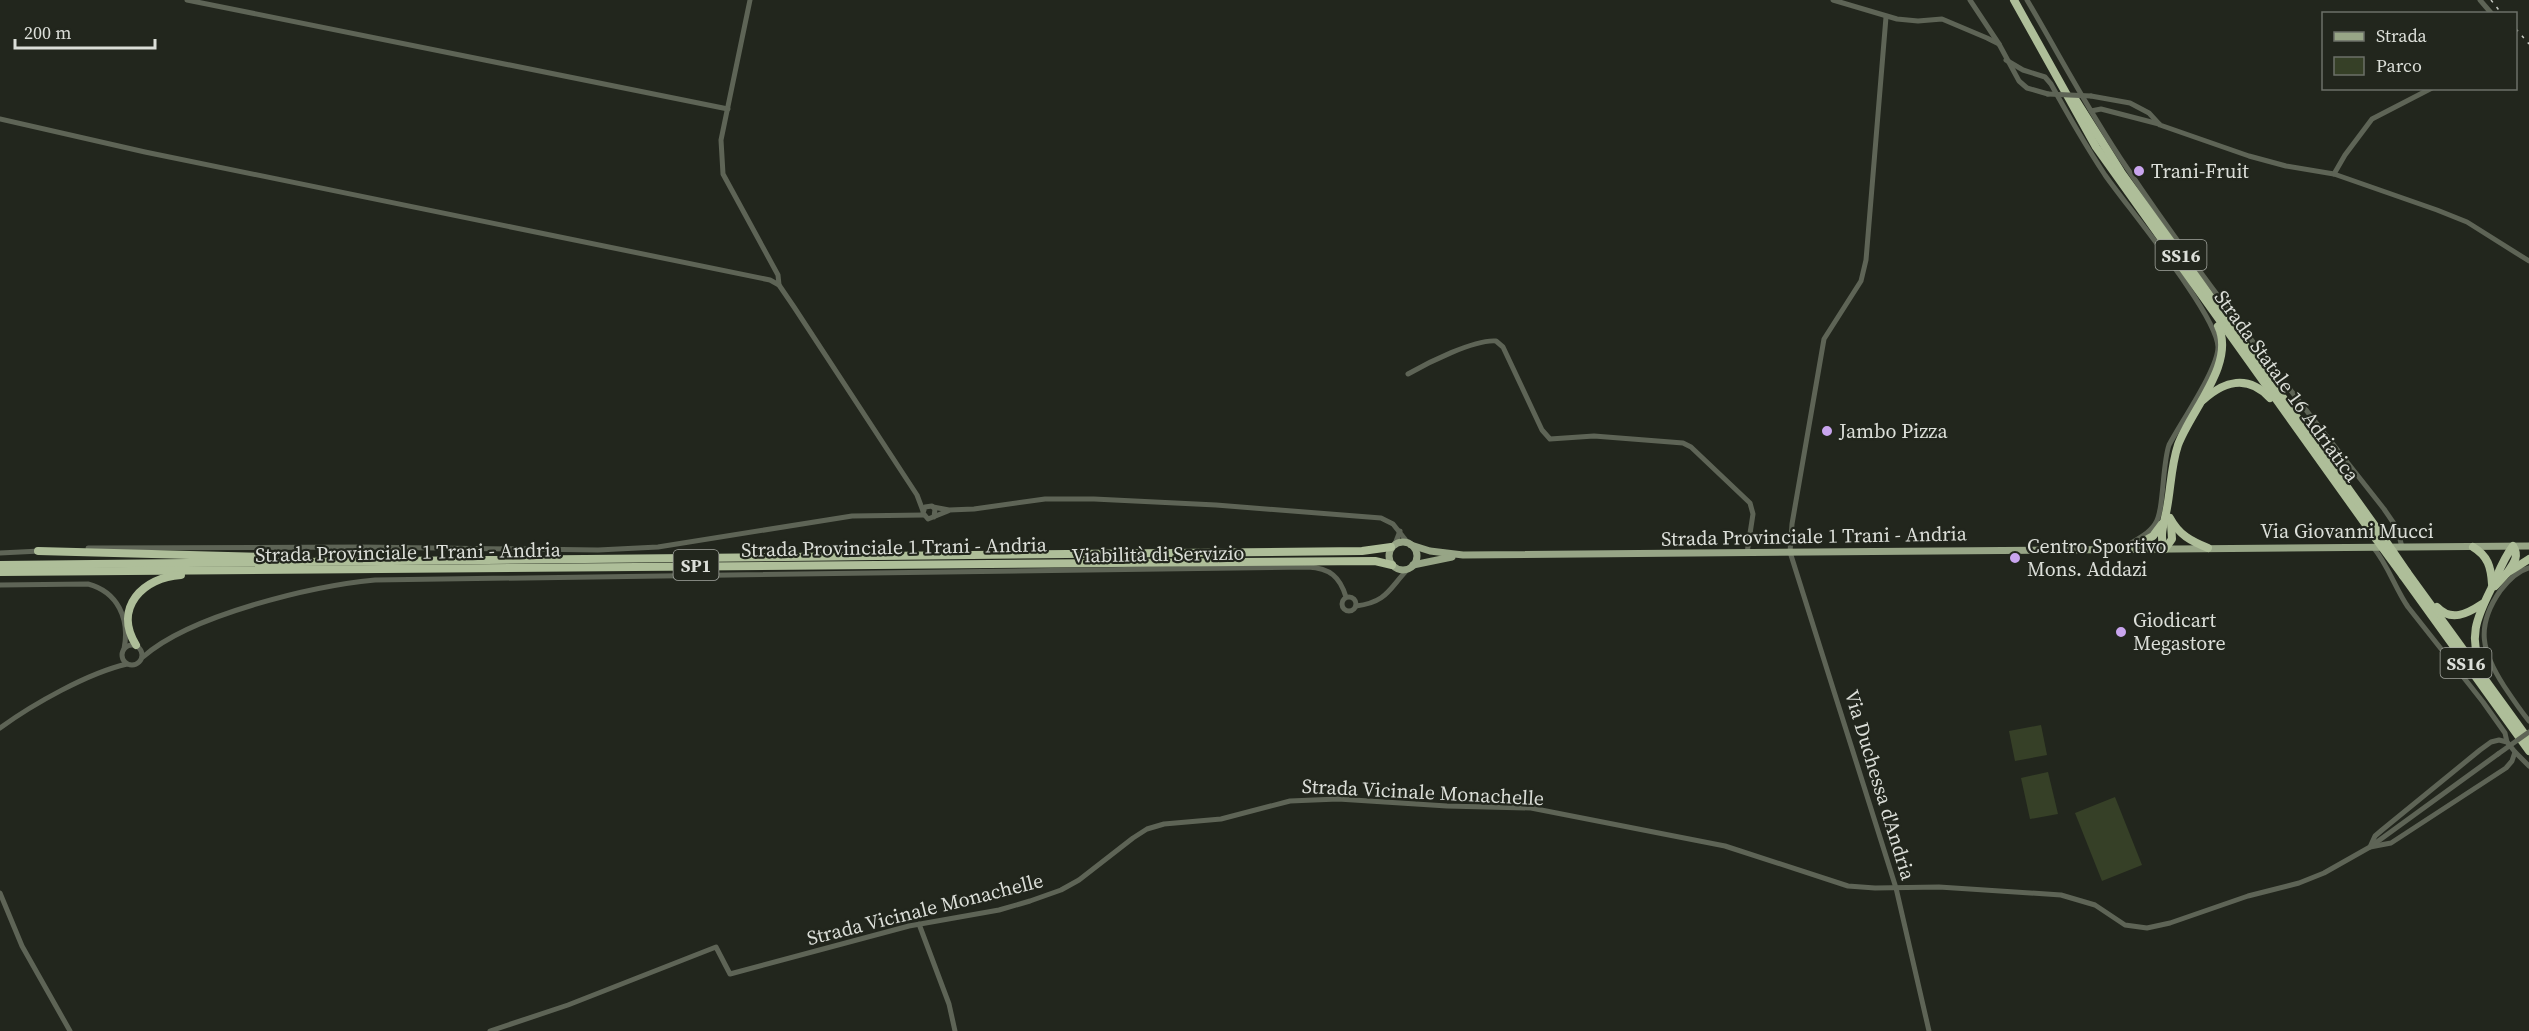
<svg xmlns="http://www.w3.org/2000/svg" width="2529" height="1031" viewBox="0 0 2529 1031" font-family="'Source Serif 4',serif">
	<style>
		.green { fill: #364027 }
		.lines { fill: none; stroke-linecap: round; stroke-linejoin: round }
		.minor { stroke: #5e6456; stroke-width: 5 }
		.major { stroke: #97a586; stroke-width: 7 }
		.highway { stroke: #aebe99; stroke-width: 8 }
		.rail { stroke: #c6cac3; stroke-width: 1.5; stroke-dasharray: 3 6; stroke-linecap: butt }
		.minor-bridge { stroke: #5e6456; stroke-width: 5 }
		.highway-bridge { stroke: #aebe99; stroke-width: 8 }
		.poi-dot { fill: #c9a5ee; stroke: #22261d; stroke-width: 2 }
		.labels { text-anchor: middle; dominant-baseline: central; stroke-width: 4.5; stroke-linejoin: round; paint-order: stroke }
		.shield { fill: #22261d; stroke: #a4a7a0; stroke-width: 1.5 }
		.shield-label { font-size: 18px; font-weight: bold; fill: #dbded8 }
		.poi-label { font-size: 20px; fill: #dbded8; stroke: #22261d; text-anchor: start }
		.street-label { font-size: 20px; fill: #dbded8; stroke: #22261d }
	</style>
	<rect width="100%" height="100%" fill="#22261d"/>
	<g class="green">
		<polygon points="2041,725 2047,755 2015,761 2009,731"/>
		<polygon points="2048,772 2058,814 2030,819 2021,778"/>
		<polygon points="2115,797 2142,865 2102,881 2075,813"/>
	</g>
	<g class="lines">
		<g class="minor">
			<polyline points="187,0 728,109"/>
			<polyline points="750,0 721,140 723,174 778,275 779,285"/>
			<polyline points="1833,0 1897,19 1918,21 1942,19 1987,38 1999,44 2019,81 2027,88 2048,94"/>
			<polyline points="1970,0 1999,44"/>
			<path d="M2027 0C2060 56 2090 114 2127 168 2206 286 2296 397 2384 509L2397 528 2402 547"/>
			<polyline points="2480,0 2492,14"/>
			<polyline points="1886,17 1866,260 1861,281 1824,339 1792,524 1790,552 1896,888 1929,1031"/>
			<path d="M2006 60 2023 70 2045 77 2051 84C2068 115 2086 146 2105 175 2128 208 2217 314 2218 347 2218 369 2181 422 2169 445 2162 465 2164 512 2155 524 2148 535 2132 542 2121 549"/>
			<polyline points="2091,96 2130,103 2149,113 2160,125 2249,156 2286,166 2334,174 2437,210 2467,222 2529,261"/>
			<polyline points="2091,111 2101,109 2159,124"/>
			<polyline points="0,119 145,152 770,280 779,285 794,307 917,495 923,511"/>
			<polyline points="2334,174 2345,155 2372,119 2432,88"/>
			<path d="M1408 374C1427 363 1475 339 1496 341L1503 347 1542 430 1550 439 1594 436 1683 443 1691 447 1750 503 1753 514 1747 553"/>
			<polyline points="933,507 949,510 974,509 1045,499 1094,499 1216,505 1381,518 1393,524 1408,543"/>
			<polyline points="934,517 935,509 932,506 925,507 923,513 928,519 948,511"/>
			<polyline points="1395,544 1400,531"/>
			<path d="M2373 547C2388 565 2395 588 2408 607L2483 702 2505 733 2507 742"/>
			<polyline points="88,548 361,547 598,550 658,547 852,516 924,515"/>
			<polyline points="0,553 40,551"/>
			<path d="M2529 568C2517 571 2507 582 2500 591 2475 627 2482 652 2504 686 2512 698 2520 710 2529 721"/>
			<path d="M0 585 88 584C118 592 130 619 124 649"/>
			<circle cx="1349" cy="604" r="7"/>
			<path d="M1356 606C1388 602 1389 588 1409 568"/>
			<circle cx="132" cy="655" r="10"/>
			<path d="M143 657C190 615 312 586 375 580L1308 567C1330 568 1340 577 1346 597"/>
			<path d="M0 728C33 704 88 673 127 664"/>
			<polygon points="2499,740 2507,742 2515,752 2512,761 2506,768 2391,843 2370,847 2375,836 2382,830 2480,750 2491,742"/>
			<polyline points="2515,752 2529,766"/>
			<polyline points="0,893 22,946 70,1031"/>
			<polyline points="919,924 949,1004 955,1031"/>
			<polyline points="490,1031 568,1005 716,947 730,974 909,926 999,910 1030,901 1061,890 1079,880 1133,838 1147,829 1164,824 1221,819 1290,801 1338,799 1447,806 1531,808 1725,846 1848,886 1875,888 1939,887 2061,895 2095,905 2125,925 2147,928 2170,923 2248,896 2299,883 2324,873 2370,847 2498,754"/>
		</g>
		<g class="major">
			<circle cx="1403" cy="556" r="14"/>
			<polyline points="1411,545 1430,551 1463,555 2529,546"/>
			<polyline points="1413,565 1452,557"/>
		</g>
		<g class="highway">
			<polyline points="2014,0 2096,147 2376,539"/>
			<polyline points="2075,99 2121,172 2383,537"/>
			<path d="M2203 400C2224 381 2248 374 2270 398"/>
			<path d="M2170 518C2179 535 2191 541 2208 548"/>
			<path d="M2473 547C2488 556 2491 567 2492 584"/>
			<polyline points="2131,549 2153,536 2162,524"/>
			<path d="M2165 549C2158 537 2165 521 2167 508 2171 487 2171 466 2178 445 2191 410 2236 363 2218 326"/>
			<polyline points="2165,549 2172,539 2171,523"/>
			<polyline points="38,551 263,557"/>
			<polyline points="0,565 1362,551 1391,547"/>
			<polyline points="0,572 1375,561 1392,565"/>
			<polyline points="2407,572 2529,740"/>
			<polyline points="2403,576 2529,751"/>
			<polyline points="2495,586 2507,573 2529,559"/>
			<path d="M2437 607C2451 622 2467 614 2482 604"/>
			<path d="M136 645C113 608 143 577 181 575"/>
			<path d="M2483 669C2467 639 2477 617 2491 589 2498 574 2503 559 2513 546 2520 557 2513 564 2507 573"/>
		</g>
		<g class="rail">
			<polyline points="2491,0 2502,14"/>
			<polyline points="2516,29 2529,44"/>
		</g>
		<g class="minor-bridge">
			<polyline points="2048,94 2091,96"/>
			<polyline points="2498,754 2529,732"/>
		</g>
		<g class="highway-bridge">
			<polyline points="2383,537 2407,572"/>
			<polyline points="2376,539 2403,576"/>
		</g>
	</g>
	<g class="poi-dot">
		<circle cx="2139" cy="171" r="6"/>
		<circle cx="1827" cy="431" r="6"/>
		<circle cx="2015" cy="558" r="6"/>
		<circle cx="2121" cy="632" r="6"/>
	</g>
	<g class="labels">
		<g class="shield">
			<rect x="2155.5" y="240" width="51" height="30" rx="4.5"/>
			<rect x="673.5" y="550" width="45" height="30" rx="4.5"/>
			<rect x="2440.5" y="648" width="51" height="30" rx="4.5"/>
		</g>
		<g class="shield-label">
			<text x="2181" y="255">SS16</text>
			<text x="696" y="565">SP1</text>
			<text x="2466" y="663">SS16</text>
		</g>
		<g class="poi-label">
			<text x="2151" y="171">Trani-Fruit</text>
			<text x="1839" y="431">Jambo Pizza</text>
			<text x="2027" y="546">Centro Sportivo<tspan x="2027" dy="23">Mons. Addazi</tspan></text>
			<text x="2133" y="620">Giodicart<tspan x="2133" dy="23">Megastore</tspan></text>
		</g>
		<g class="street-label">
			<text transform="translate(2287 386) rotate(54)">Strada Statale 16 Adriatica</text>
			<text x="2347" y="531">Via Giovanni Mucci</text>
			<text transform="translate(1814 536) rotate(-1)">Strada Provinciale 1 Trani - Andria</text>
			<text transform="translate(894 547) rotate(-1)">Strada Provinciale 1 Trani - Andria</text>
			<text transform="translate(408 552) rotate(-1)">Strada Provinciale 1 Trani - Andria</text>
			<text transform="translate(1158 554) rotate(-1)">Viabilità di Servizio</text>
			<text transform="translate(1880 785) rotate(73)">Via Duchessa d'Andria</text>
			<text transform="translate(1423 792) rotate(3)">Strada Vicinale Monachelle</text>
			<text transform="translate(925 909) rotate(-14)">Strada Vicinale Monachelle</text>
		</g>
	</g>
	<rect x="2322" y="12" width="195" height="78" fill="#22261d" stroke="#6c7068" stroke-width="1.5"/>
	<rect x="2334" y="32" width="30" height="9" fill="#97a586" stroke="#6c7068" stroke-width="1.5"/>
	<text x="2376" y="42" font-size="18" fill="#dbded8">Strada</text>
	<rect x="2334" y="57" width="30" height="18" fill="#364027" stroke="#6c7068" stroke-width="1.5"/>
	<text x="2376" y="72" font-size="18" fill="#dbded8">Parco</text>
	<path d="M15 39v9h140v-9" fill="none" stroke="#dbded8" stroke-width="3"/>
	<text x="24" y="39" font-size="18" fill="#dbded8" stroke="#22261d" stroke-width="4.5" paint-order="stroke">200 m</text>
</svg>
